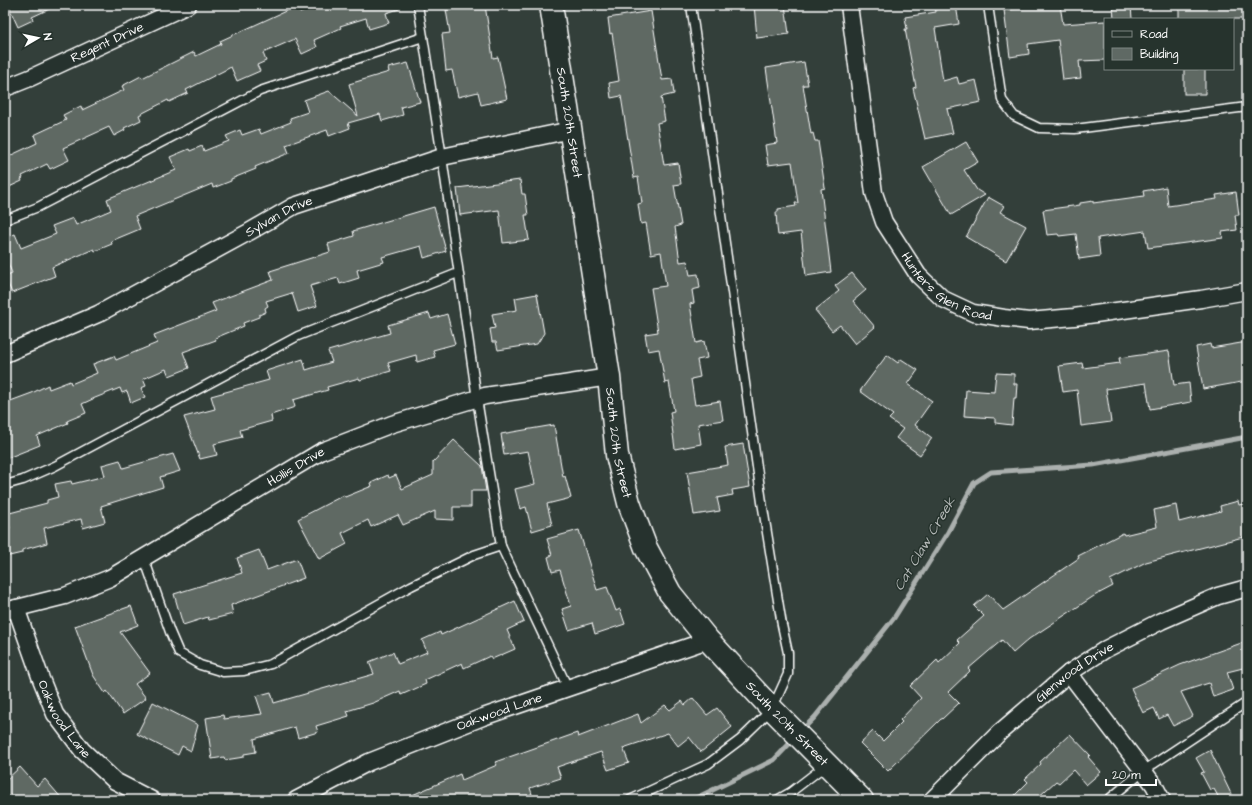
<svg xmlns="http://www.w3.org/2000/svg" width="1252" height="805" viewBox="0 0 1252 805" font-family="'Architects Daughter',sans-serif">
	<style>
		.lines { fill: none; stroke-linecap: round; stroke-linejoin: round }
		.stream { stroke: #abb0ae; stroke-width: 5 }
		.building { fill: #5f6964; stroke: #fff }
		.lane-casing { stroke: #fff; stroke-width: 11 }
		.street-casing { stroke: #fff; stroke-width: 19 }
		.secondary-casing { stroke: #fff; stroke-width: 25 }
		.lane { stroke: #26332d; stroke-width: 8 }
		.street { stroke: #26332d; stroke-width: 16 }
		.secondary { stroke: #26332d; stroke-width: 22 }
		.labels { text-anchor: middle; dominant-baseline: central; stroke-width: 3; stroke-linejoin: round; paint-order: stroke }
		.street-label { font-size: 13px; fill: #fff; stroke: #26332d }
		.water-label { font-size: 14px; font-style: italic; fill: #b9bdbc; stroke: #26332d }
	</style>
	<rect width="100%" height="100%" fill="#333f3a"/>
	<filter id="ink" filterUnits="userSpaceOnUse"><feTurbulence type="fractalNoise" baseFrequency=".025" numOctaves="2"/><feDisplacementMap in="SourceGraphic" scale="8" xChannelSelector="R" yChannelSelector="G"/><feConvolveMatrix kernelMatrix="1 2 1 2 8 2 1 2 1" color-interpolation-filters="sRGB"/></filter>
	<g filter="url(#ink)">
		<g class="lines">
			<g class="stream">
				<polyline points="801,731 815,717 894,618 948,532 974,483 991,472 1093,465 1247,437"/>
				<polyline points="692,800 774,760 794,739"/>
			</g>
		</g>
		<g class="building">
			<polygon points="8,5 58,5 32,17 33,20 18,27"/>
			<polygon points="320,5 399,5 399,9 386,13 389,23 369,29 366,18 340,26 341,28 314,40 317,47 302,54 295,39 263,53 266,61 257,65 260,71 237,81 231,67 186,90 188,93 169,102 168,100 139,115 141,120 124,128 125,130 114,136 109,127 63,148 69,160 50,169 47,164 22,176 23,178 21,179 22,181 5,189 5,158 37,143 34,135 66,120 63,115 81,106 82,110 124,90 122,86 141,76 142,78 194,52 196,56 221,44 220,41 290,9 297,6 300,13"/>
			<polygon points="455,5 485,5 493,58 498,57 507,99 481,105 478,92 458,97 452,70 446,71 442,34 450,33 446,10 456,9"/>
			<polygon points="754,5 785,5 789,34 757,38"/>
			<polygon points="935,5 956,5 959,24 935,28 943,81 957,77 959,84 976,80 981,102 947,109 953,133 925,139 913,88 916,87 905,29 907,29 905,17 936,12"/>
			<polygon points="1042,5 1060,5 1063,24 1105,21 1105,60 1079,61 1081,78 1063,80 1058,40 1028,44 1029,54 1010,57 1004,10"/>
			<polygon points="1113,5 1131,5 1132,19 1114,19"/>
			<rect x="1179" y="5" width="68" height="14"/>
			<polygon points="651,11 662,80 672,79 674,94 661,97 665,121 657,123 664,165 678,163 681,184 674,185 681,225 675,227 680,262 687,261 690,275 698,274 700,288 692,290 694,303 690,304 696,343 704,341 707,358 697,360 700,377 691,379 695,405 720,401 723,420 698,424 701,444 675,449 670,412 674,411 669,382 665,383 659,349 648,351 645,334 658,332 651,288 666,286 661,252 651,254 646,223 641,224 638,204 642,203 638,177 634,178 621,96 611,98 609,83 619,81 612,33 610,34 608,18"/>
			<polygon points="804,62 808,85 803,85 811,134 813,133 815,141 818,141 825,188 821,189 831,272 806,276 801,232 778,235 777,227 776,212 778,212 778,209 796,206 795,203 798,203 792,162 768,165 765,145 777,143 766,68"/>
			<polygon points="408,63 420,102 401,107 403,115 382,121 380,114 348,123 350,128 329,136 327,130 286,145 289,153 255,167 256,169 231,179 231,181 213,188 212,184 135,216 140,229 111,241 112,244 95,251 94,249 52,267 55,276 12,293 5,277 5,276 12,273 5,256 5,238 15,234 21,248 56,234 52,226 73,218 76,225 111,210 107,199 176,170 170,157 189,149 190,151 202,146 204,151 229,141 226,136 240,130 242,135 259,129 261,134 291,122 290,118 308,112 304,100 329,91 358,116 349,84 389,72 388,68"/>
			<rect x="1184" y="69" width="21" height="25"/>
			<polygon points="966,142 978,162 964,170 977,190 985,195 951,215 923,167"/>
			<polygon points="520,180 522,194 525,194 528,215 525,215 529,240 503,243 499,210 460,215 457,188"/>
			<polygon points="1166,187 1168,206 1217,199 1216,195 1236,192 1239,215 1235,215 1237,230 1222,232 1223,238 1148,248 1145,231 1098,238 1100,256 1079,259 1076,234 1059,236 1058,234 1047,235 1043,210 1080,205 1080,203 1093,201 1093,203 1144,196 1143,191"/>
			<polygon points="988,197 1004,206 1000,212 1026,226 1006,261 966,237"/>
			<polygon points="434,207 446,251 424,258 421,246 382,257 384,262 357,270 359,278 340,284 338,278 310,286 317,306 298,312 292,293 266,301 268,306 265,308 266,312 259,315 259,317 243,323 244,326 215,338 216,340 183,352 189,368 169,376 166,369 143,379 146,386 141,388 145,397 131,403 127,391 122,393 120,388 95,398 82,404 86,413 67,421 68,423 37,436 40,445 5,459 5,403 32,393 48,385 49,389 70,381 71,384 97,373 93,364 114,356 116,360 157,343 154,335 216,311 212,303 273,280 270,271 330,252 328,244 354,236 353,231"/>
			<polygon points="852,273 866,290 853,301 875,327 855,344 840,325 832,331 815,310 839,291 835,286"/>
			<polygon points="537,294 544,333 537,344 498,350 496,342 492,342 490,329 495,328 492,314 517,310 515,298"/>
			<polygon points="429,313 431,319 447,314 455,344 433,350 435,357 417,362 416,355 388,363 391,371 360,380 359,378 327,387 328,390 293,400 295,407 271,415 272,421 240,430 242,437 214,444 217,455 200,459 184,417 215,409 211,396 269,380 266,371 303,359 306,370 332,362 328,351 390,333 388,325"/>
			<polygon points="1247,342 1247,381 1203,389 1196,347 1210,344 1211,348"/>
			<polygon points="1169,351 1174,385 1189,383 1191,402 1150,409 1146,383 1106,389 1111,422 1081,426 1077,390 1063,392 1059,366 1082,363 1083,368 1120,363 1119,358"/>
			<polygon points="887,355 898,363 901,359 918,370 908,384 932,401 915,425 932,438 920,455 896,438 903,429 889,419 893,415 860,391"/>
			<polygon points="996,373 1014,374 1014,384 1017,384 1016,398 1014,398 1012,425 995,423 995,418 964,416 966,390 994,392"/>
			<polygon points="554,425 563,477 565,476 571,498 547,504 552,525 532,531 526,507 520,509 515,489 535,484 528,451 504,455 501,434"/>
			<polygon points="454,440 482,466 486,491 471,491 471,507 453,507 453,520 435,519 435,511 403,525 398,515 371,527 368,520 342,533 347,544 319,559 298,519 344,495 345,497 372,486 371,483 388,475 389,478 396,475 402,489 433,475 433,462"/>
			<polygon points="743,444 750,487 732,490 733,495 717,498 720,511 694,515 687,472 728,465 725,447"/>
			<polygon points="173,454 180,471 160,477 163,487 101,506 105,522 83,528 81,519 44,528 47,543 22,550 22,553 5,557 5,529 10,528 6,514 47,503 47,500 58,497 55,484 71,481 72,484 105,476 102,465 120,460 123,468"/>
			<polygon points="1238,501 1239,505 1247,503 1247,536 1146,562 1110,580 1113,586 1094,596 1029,639 1013,653 1002,640 968,669 970,671 948,692 959,703 942,719 941,719 888,771 860,743 873,731 883,741 902,722 900,720 921,698 910,686 937,660 939,663 960,643 957,640 984,616 974,606 988,594 1003,610 1079,558 1078,556 1123,533 1124,535 1157,527 1154,510 1176,505 1179,522 1221,511 1220,506"/>
			<polygon points="579,530 597,590 607,587 616,611 620,609 625,624 595,634 592,623 569,630 562,609 571,606 560,570 552,572 548,557 552,555 547,539"/>
			<polygon points="259,550 267,570 297,559 304,578 231,605 233,614 209,620 208,617 183,625 174,594 242,573 237,558"/>
			<polygon points="515,601 524,622 507,630 515,649 492,659 490,656 464,668 462,663 425,680 426,684 401,695 400,691 373,703 347,711 349,716 316,726 318,732 298,738 295,727 254,739 256,752 244,754 244,757 225,760 224,757 212,759 206,718 223,715 224,719 262,714 256,696 271,692 274,703 374,674 369,662 393,652 398,664 427,652 422,640 440,632 441,635"/>
			<polygon points="131,606 138,625 120,632 150,673 135,684 146,698 123,714 107,691 105,693 93,675 75,626"/>
			<polygon points="1247,641 1247,667 1227,672 1233,690 1213,697 1209,683 1181,692 1193,716 1173,726 1167,715 1159,719 1154,708 1143,713 1131,688 1180,665"/>
			<polygon points="693,698 707,715 717,708 732,727 701,752 689,737 678,746 668,733 623,748 629,763 608,770 601,752 557,767 561,778 530,788 532,794 517,800 401,800 460,774 462,780 497,765 495,762 577,733 578,737 638,714 641,723 665,705 670,710 682,701 685,705"/>
			<polygon points="153,702 198,725 191,751 182,746 178,755 137,734"/>
			<polygon points="1070,734 1090,755 1088,757 1101,772 1086,785 1073,770 1059,783 1056,781 1035,800 1010,800 1028,782 1025,779 1041,764 1040,762"/>
			<polygon points="1210,750 1234,800 1220,800 1214,789 1210,790 1201,773 1204,772 1196,758"/>
			<polygon points="20,767 37,786 45,779 63,800 5,800 5,781"/>
		</g>
		<g class="lines">
			<defs>
				<g id="lane">
					<polyline points="418,5 442,157 477,399 501,546 568,688"/>
					<polyline points="988,5 1002,100 1014,116 1039,128 1075,129 1247,107"/>
					<polyline points="5,220 38,207 260,91 423,37"/>
					<polyline points="5,485 23,480 55,466 298,336 458,273"/>
					<polyline points="144,558 170,632 179,653 200,665 223,672 244,671 271,664 411,586 474,555 501,546"/>
					<polyline points="630,800 708,764 740,740 772,709 788,674 788,653 782,625 762,502 691,5"/>
					<polyline points="777,800 791,792 826,765"/>
					<polyline points="1108,800 1143,771 1247,702"/>
				</g>
				<g id="street">
					<path id="s1" d="M849 5 874 193 884 222 918 275 943 299 973 313 1004 318 1029 321 1074 317 1201 299 1247 291"/>
					<path id="s2" d="M5 88 30 78 188 5"/>
					<path id="s3" d="M5 354 98 314 249 232 294 206 442 157 571 130"/>
					<path id="s4" d="M16 608 41 679 55 714 82 750 115 781 152 800"/>
					<path id="s5" d="M5 611 65 596 110 578 322 451 392 424 485 396 609 377"/>
					<polyline points="1069,673 1154,785 1162,800"/>
					<path id="s6" d="M296 800 369 762 483 717 708 640"/>
					<path id="s7" d="M932 800 1000 732 1069 673 1106 649 1161 621 1218 596 1247 588"/>
				</g>
				<g id="secondary">
					<path id="s8" d="M551 5 609 377 617 455 629 503 646 548 670 593 708 640 772 709 862 800"/>
				</g>
			</defs>
			<use href="#lane" class="lane-casing"/>
			<use href="#street" class="street-casing"/>
			<use href="#secondary" class="secondary-casing"/>
			<use href="#lane" class="lane"/>
			<use href="#street" class="street"/>
			<use href="#secondary" class="secondary"/>
		</g>
	</g>
	<g class="labels">
		<g class="street-label">
			<text stroke="none"><textPath href="#s2" startOffset="112">Regent Drive</textPath></text>
			<text stroke="none"><textPath href="#s8" startOffset="119">South 20th Street</textPath></text>
			<text stroke="none"><textPath href="#s3" startOffset="307">Sylvan Drive</textPath></text>
			<text stroke="none"><textPath href="#s1" startOffset="314">Hunters Glen Road</textPath></text>
			<text stroke="none"><textPath href="#s8" startOffset="443">South 20th Street</textPath></text>
			<text stroke="none"><textPath href="#s5" startOffset="327">Hollis Drive</textPath></text>
			<text stroke="none"><textPath href="#s7" startOffset="192">Glenwood Drive</textPath></text>
			<text stroke="none"><textPath href="#s6" startOffset="222">Oakwood Lane</textPath></text>
			<text stroke="none"><textPath href="#s4" startOffset="122">Oakwood Lane</textPath></text>
			<text stroke="none"><textPath href="#s8" startOffset="779">South 20th Street</textPath></text>
		</g>
		<g class="water-label">
			<text transform="translate(925 544) rotate(-59)">Cat Claw Creek</text>
		</g>
	</g>
	<rect width="1252" height="805" fill="none" stroke="#26332d" stroke-width="20"/>
	<rect x="10" y="10" width="1232" height="785" fill="none" stroke="#fff" stroke-width="1.5" filter="url(#ink)"/>
	<rect x="1104" y="18" width="130" height="52" fill="#26332d" stroke="#7d8581"/>
	<rect x="1112" y="31" width="20" height="6" fill="#26332d" stroke="#7d8581"/>
	<text x="1140" y="38" font-size="12" fill="#ffffff">Road</text>
	<rect x="1112" y="48" width="20" height="12" fill="#5f6964" stroke="#7d8581"/>
	<text x="1140" y="58" font-size="12" fill="#ffffff">Building</text>
	<g transform="translate(38 38) rotate(81)" stroke="#26332d" stroke-width="3" paint-order="stroke">
	<path d="M0-3L7 15L0 10L-7 15Z" fill="#ffffff"/>
	<text y="-6" font-size="11" font-weight="bold" text-anchor="middle" fill="#ffffff">N</text>
	</g>
	<path d="M1106 779v6h50v-6" fill="none" stroke="#ffffff" stroke-width="2"/>
	<text x="1112" y="779" font-size="12" fill="#ffffff" stroke="#26332d" stroke-width="3" paint-order="stroke">20 m</text>
</svg>
